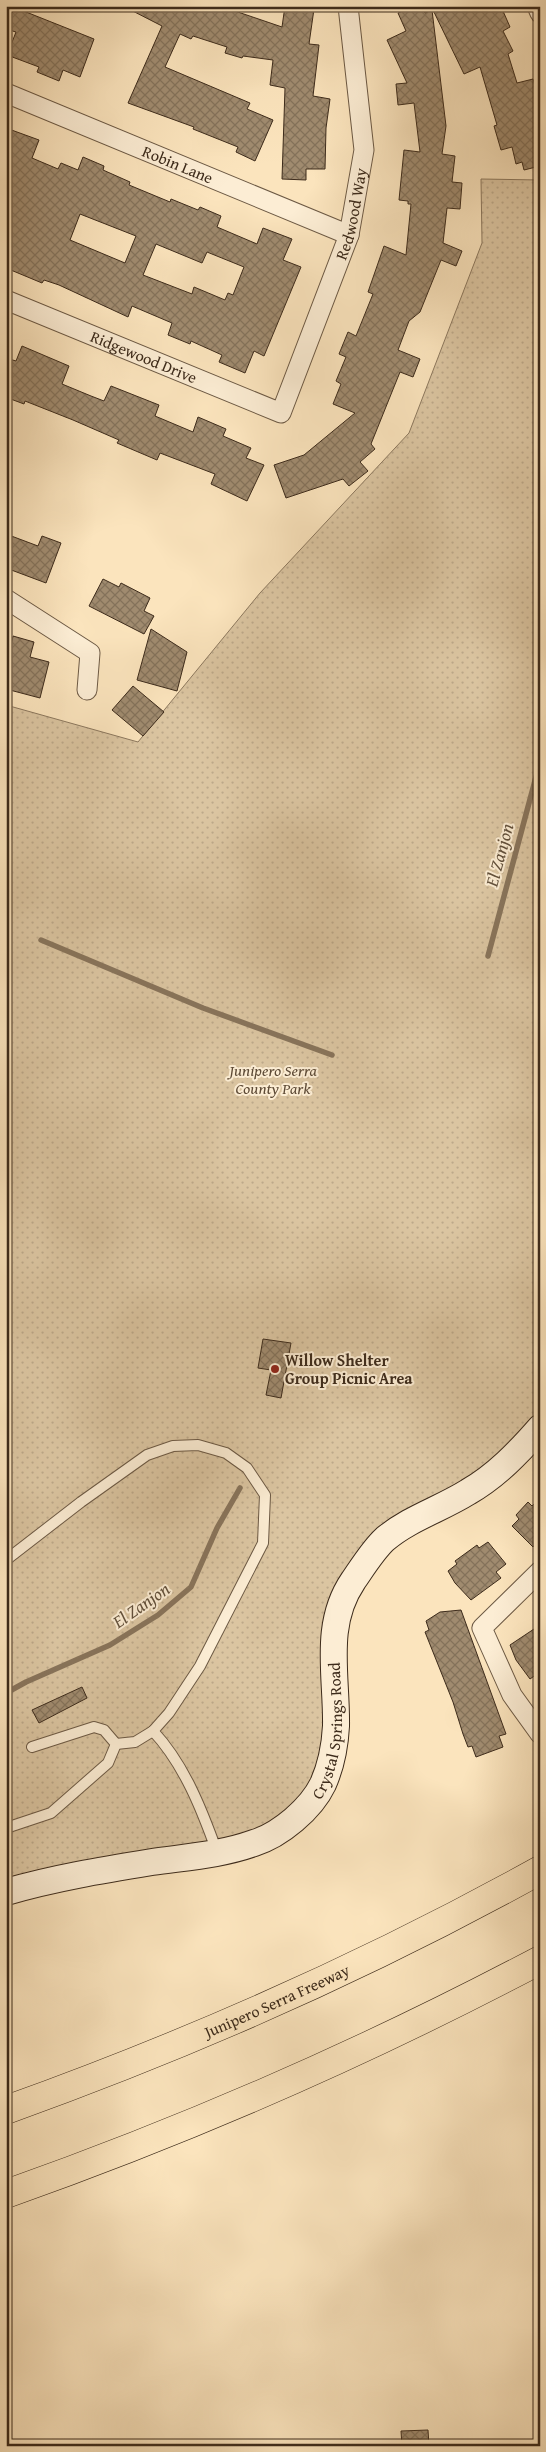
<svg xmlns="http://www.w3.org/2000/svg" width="546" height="2452" viewBox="0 0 546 2452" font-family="'Gentium Book Plus',serif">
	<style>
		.park { fill: url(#park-dots); stroke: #8c785e }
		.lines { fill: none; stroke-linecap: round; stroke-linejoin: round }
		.stream { stroke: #88745b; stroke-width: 5.5 }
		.building { fill: url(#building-cross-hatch); stroke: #3d2b1b; fill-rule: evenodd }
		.lane-casing { stroke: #6c5944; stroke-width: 12 }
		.street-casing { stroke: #6c5944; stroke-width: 21 }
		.secondary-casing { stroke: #3d2b1b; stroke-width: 28 }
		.highway-casing { stroke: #3d2b1b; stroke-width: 29 }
		.lane { stroke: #fcedd4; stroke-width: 10 }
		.street { stroke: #fcedd4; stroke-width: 19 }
		.secondary { stroke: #fcedd4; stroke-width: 26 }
		.highway { stroke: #fbe4bd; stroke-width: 28 }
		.poi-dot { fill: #8f2418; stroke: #fcedd4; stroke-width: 2 }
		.labels { text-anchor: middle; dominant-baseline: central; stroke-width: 4; stroke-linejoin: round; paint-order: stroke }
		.street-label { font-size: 16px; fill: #3d2b1b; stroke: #fcedd4 }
		.park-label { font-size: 16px; font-style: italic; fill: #5d4a36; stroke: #fcedd4 }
		.poi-label { font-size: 16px; font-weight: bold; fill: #3d2b1b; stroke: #fcedd4; text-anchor: start }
		.water-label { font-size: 18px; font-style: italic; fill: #62503b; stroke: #fcedd4 }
	</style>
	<defs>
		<pattern id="park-dots" width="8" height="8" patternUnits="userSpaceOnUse" patternTransform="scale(1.25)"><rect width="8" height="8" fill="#dbc5a1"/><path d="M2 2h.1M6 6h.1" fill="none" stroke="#bda98a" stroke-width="1.8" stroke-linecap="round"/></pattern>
		<pattern id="building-cross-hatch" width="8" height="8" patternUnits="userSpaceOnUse" patternTransform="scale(1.25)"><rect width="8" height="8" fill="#a08b6f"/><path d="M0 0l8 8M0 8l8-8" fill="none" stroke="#84725a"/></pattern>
	</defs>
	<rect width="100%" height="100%" fill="#fbe4bd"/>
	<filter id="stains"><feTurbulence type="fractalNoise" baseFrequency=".004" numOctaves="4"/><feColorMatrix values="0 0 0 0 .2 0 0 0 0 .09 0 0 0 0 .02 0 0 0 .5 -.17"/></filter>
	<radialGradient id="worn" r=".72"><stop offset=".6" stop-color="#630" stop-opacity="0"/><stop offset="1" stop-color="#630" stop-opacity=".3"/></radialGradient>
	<polygon class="park" points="481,179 540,180 540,1416 514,1447 359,1561 313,1783 266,1830 6,1886 6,705 138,742 260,593 409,433 482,243"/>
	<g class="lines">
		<g class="stream">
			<polyline points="41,940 203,1008 332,1055"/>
			<polyline points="488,956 540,762"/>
			<polyline points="6,1693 26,1682 110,1645 158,1615 191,1587 217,1528 240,1488"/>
		</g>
	</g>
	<g class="building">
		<polygon points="6,6 11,6 94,39 80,77 63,70 59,81 37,72 39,67 7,55 16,32 6,29"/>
		<polygon points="123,6 233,6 232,10 282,27 285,6 314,9 309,44 319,45 313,96 330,99 326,128 325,169 306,169 306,180 282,179 285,88 270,85 273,60 243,56 242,58 225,53 227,47 193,36 191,39 180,34 165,67 250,103 247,109 273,120 255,161 236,152 238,147 193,129 194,127 128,103 162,26"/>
		<polygon points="413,6 422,6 425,13 432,10 446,126 442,154 455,156 452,182 462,183 460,209 447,208 443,243 462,251 456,266 441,260 420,312 409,321 398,350 420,359 413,377 400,372 371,444 375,449 360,462 368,471 349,486 343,479 286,498 274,465 304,455 355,413 333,404 341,384 336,381 346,357 339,354 348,332 356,336 373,294 368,292 384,246 406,255 411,204 408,204 408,201 399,200 404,150 420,152 414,103 398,105 396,84 407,83 387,40 406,31 398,13"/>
		<polygon points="442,6 497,6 500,12 503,11 510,27 503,31 513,51 508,54 517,83 533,79 540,102 540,141 535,142 540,166 524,170 522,162 516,164 512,147 501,150 494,126 497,125 480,67 464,74 433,10"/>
		<path d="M6 128 39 140 32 158 58 169 61 163 78 170 83 157 104 166 103 170 130 182 129 185 170 202 171 199 198 210 200 207 221 216 217 227 257 244 263 228 292 239 283 260 301 267 264 356 254 351 245 373 219 362 222 355 191 341 190 344 168 335 172 323 132 306 128 317 59 285 44 280 42 283 6 268ZM80 214 136 236 125 263 70 240ZM156 244 202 263 207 252 244 267 233 295 228 293 225 300 194 287 192 294 143 275Z"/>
		<polygon points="22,346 69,366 62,384 91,396 104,401 111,386 159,405 155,416 193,432 198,417 226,429 223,436 251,448 246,458 264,465 247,501 211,484 215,474 160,453 157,460 117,443 119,440 73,420 25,401 24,404 8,398 11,392 6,390 6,358 16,361"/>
		<polygon points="6,534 38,546 42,536 61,543 46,583 6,568"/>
		<polygon points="103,579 119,587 121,583 150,598 144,611 154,616 144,634 89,606"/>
		<polygon points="151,629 187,652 177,691 137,680"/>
		<polygon points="13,636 34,642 30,657 49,662 40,698 6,689 6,664"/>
		<polygon points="133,686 164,712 143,736 112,710"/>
		<polygon points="263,1339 291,1343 281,1398 266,1395 271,1370 258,1368"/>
		<polygon points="540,1498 540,1539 533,1547 512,1526 519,1519 516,1515 528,1502 532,1506"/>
		<polygon points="488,1542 506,1564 496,1572 501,1578 471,1600 455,1583 448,1571 457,1564 455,1561 477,1545 479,1548"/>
		<polygon points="461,1610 506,1734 499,1736 503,1747 476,1757 472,1746 468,1747 463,1734 453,1702 425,1632 429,1630 426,1621 440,1612"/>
		<polygon points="540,1625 540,1672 530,1679 516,1660 510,1645"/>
		<polygon points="82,1687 87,1698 39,1723 32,1710"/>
		<polygon points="428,2430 429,2446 402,2446 401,2431"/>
	</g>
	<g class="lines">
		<defs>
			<g id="lane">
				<polyline points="6,1560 81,1502 147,1455 173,1446 198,1445 226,1453 247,1468 265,1495 263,1543 200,1666 169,1713 153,1731 135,1742 116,1744"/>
				<path d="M153 1731C184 1764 202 1810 217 1852"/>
				<polyline points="6,1828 51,1813 108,1763 116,1744 104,1730 94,1727 32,1747"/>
			</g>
			<g id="street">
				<polyline points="537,6 540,13"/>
				<path id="s1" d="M6 93 349 235"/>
				<path id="s2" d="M6 300 281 413 349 235 364 150 348 6"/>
				<polyline points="6,599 90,653 87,690"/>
				<polyline points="540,1571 482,1628 512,1695 540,1734"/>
			</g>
			<g id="secondary">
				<path id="s3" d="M6 1892C54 1878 103 1870 152 1862 186 1857 221 1855 254 1843 280 1835 311 1809 323 1784 331 1766 335 1745 336 1726 337 1676 323 1625 353 1581 362 1568 373 1550 385 1539 410 1518 441 1509 468 1492 496 1476 519 1452 540 1428"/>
			</g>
			<g id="highway">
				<path id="s4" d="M6 2110C190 2044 369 1965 540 1870"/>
				<path d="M6 2194C190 2129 368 2051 540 1960"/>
			</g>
		</defs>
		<use href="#lane" class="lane-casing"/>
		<use href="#street" class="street-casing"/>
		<use href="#secondary" class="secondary-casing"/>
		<use href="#highway" class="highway-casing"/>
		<use href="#lane" class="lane"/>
		<use href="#street" class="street"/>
		<use href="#secondary" class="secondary"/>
		<use href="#highway" class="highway"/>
	</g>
	<circle class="poi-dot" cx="275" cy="1369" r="5"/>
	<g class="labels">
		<g class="street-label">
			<text stroke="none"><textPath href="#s1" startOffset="186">Robin Lane</textPath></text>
			<text stroke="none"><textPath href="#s2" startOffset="509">Redwood Way</textPath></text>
			<text stroke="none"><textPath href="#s2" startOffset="149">Ridgewood Drive</textPath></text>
			<text stroke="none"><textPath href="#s3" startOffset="400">Crystal Springs Road</textPath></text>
			<text stroke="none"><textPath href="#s4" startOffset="292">Junipero Serra Freeway</textPath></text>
		</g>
		<g class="park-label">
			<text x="273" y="1070">Junipero Serra<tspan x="273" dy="18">County Park</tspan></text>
		</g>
		<g class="poi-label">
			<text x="285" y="1360">Willow Shelter<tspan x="285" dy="18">Group Picnic Area</tspan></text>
		</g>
		<g class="water-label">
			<text transform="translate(499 855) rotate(-75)">El Zanjon</text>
			<text transform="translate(141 1605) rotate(-35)">El Zanjon</text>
		</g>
	</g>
	<rect width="546" height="2452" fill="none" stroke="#fbe4bd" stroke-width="25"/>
	<rect x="8" y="8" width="531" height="2437" fill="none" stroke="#3d2b1b" stroke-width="2.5"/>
	<rect x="12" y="12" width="521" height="2427" fill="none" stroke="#3d2b1b"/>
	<rect width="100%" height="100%" filter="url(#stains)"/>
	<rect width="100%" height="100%" fill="url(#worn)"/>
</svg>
